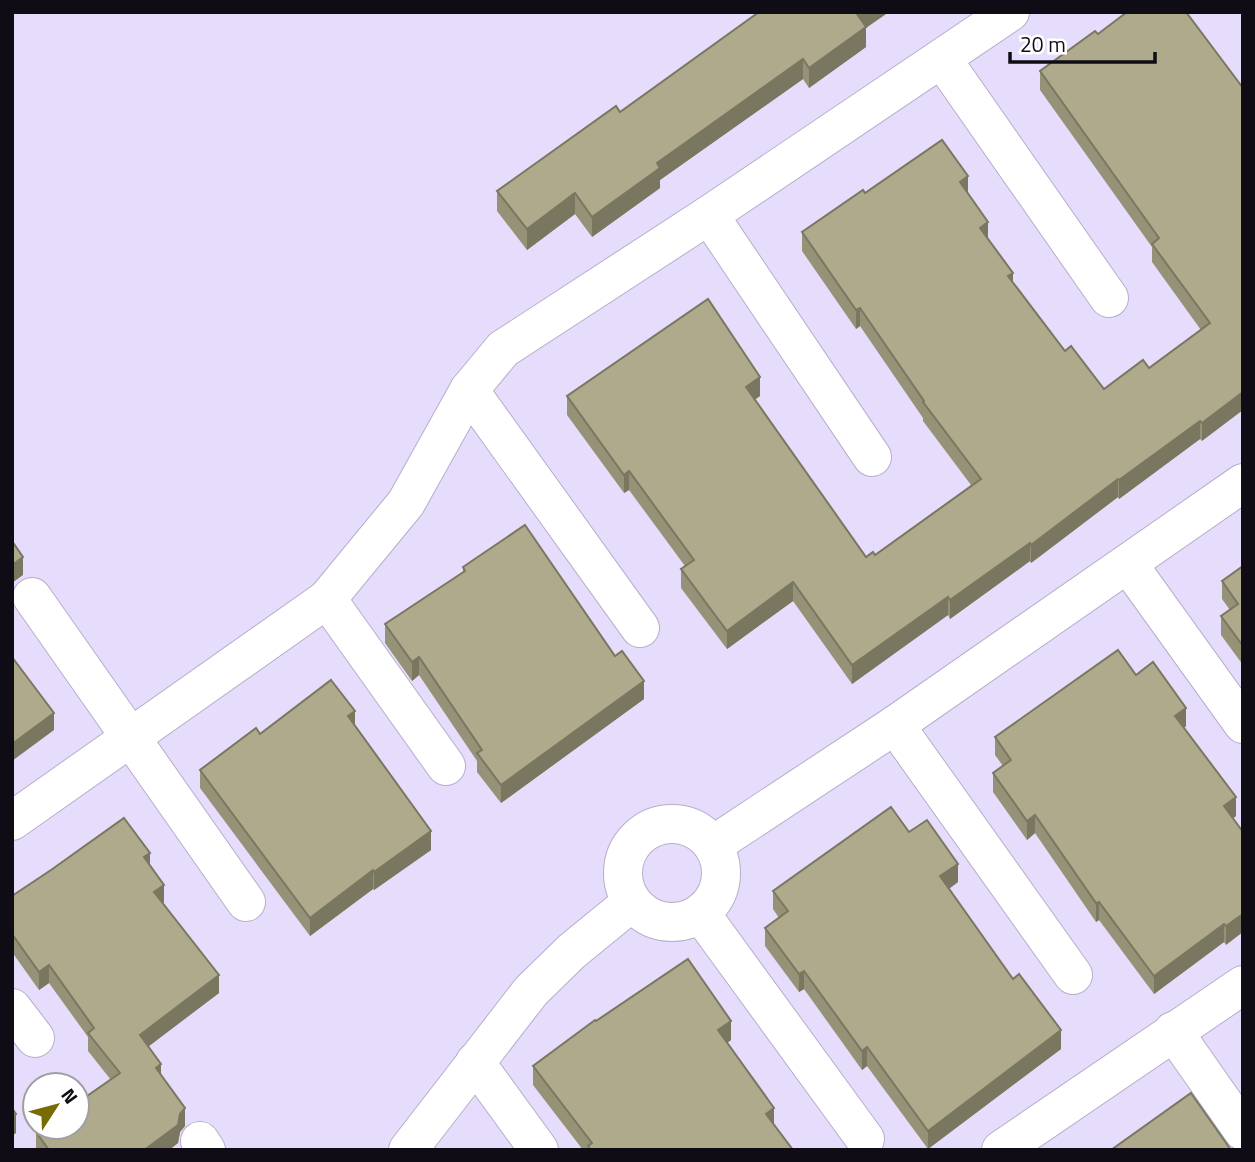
<svg xmlns="http://www.w3.org/2000/svg" width="1255" height="1162" viewBox="0 0 1255 1162" font-family="'Titillium Web',sans-serif">
	<style>
		.lines { fill: none; stroke-linecap: round; stroke-linejoin: round }
		.minor-casing { stroke: #b7aecb; stroke-width: 40 }
		.minor { stroke: #fff; stroke-width: 38 }
		.wall { fill: #969278 }
		.shaded-wall { fill: #7a7761 }
		.building { fill: #aeaa8b; stroke: #7a7761; stroke-width: 2 }
	</style>
	<rect width="100%" height="100%" fill="#e6dcfb"/>
	<g class="lines">
		<defs>
			<g id="minor">
				<polyline points="942,59 1109,298"/>
				<polyline points="709,215 872,457"/>
				<polyline points="469,390 640,628"/>
				<polyline points="1128,564 1243,724"/>
				<polyline points="32,597 246,902"/>
				<polyline points="327,599 446,766"/>
				<polyline points="895,725 1073,975"/>
				<polyline points="12,821 327,599 406,503 469,390 503,349 709,215 1010,12"/>
				<circle cx="672" cy="873" r="49"/>
				<polyline points="713,845 895,725 1243,483"/>
				<polyline points="701,914 865,1139"/>
				<polyline points="12,1008 35,1038"/>
				<polyline points="1173,1031 1243,1131"/>
				<polyline points="475,1062 539,1150"/>
				<polyline points="200,1141 206,1150"/>
				<polyline points="408,1150 531,991 572,951 632,902"/>
				<polyline points="1001,1150 1243,985"/>
			</g>
		</defs>
		<use href="#minor" class="minor-casing"/>
		<use href="#minor" class="minor"/>
	</g>
	<g class="wall">
		<polygon points="866,28 866,47 809,88 803,79 660,180 660,188 592,237 575,214 527,250 497,211 497,191 620,112"/>
		<polygon points="1098,34 1243,88 1202,441 1200,439 1119,499 1118,497 1031,563 1030,561 950,619 948,615 852,684 793,601 727,649 681,588 681,569 685,566 629,490 624,493 567,415 567,396 760,396 754,400 866,557 875,555 971,485 923,421 923,418 860,326 856,329 802,251 802,232 865,193 968,193 988,238 1013,283 1065,351 1104,389 1149,368 1201,330 1152,262 1152,247 1040,90 1040,71"/>
		<polygon points="1243,566 1243,665 1221,635 1221,616 1230,610 1222,599 1222,581"/>
		<polygon points="463,567 644,699 501,803 477,772 477,761 419,675 412,681 385,643 385,624 463,572"/>
		<polygon points="1136,675 1186,726 1184,728 1236,816 1233,818 1226,945 1224,942 1154,994 1099,920 1096,922 1035,833 1027,840 993,792 993,773 1003,766 995,755 995,737"/>
		<polygon points="355,725 431,850 374,890 373,889 310,936 200,788 200,770 260,734"/>
		<polygon points="909,832 958,882 949,889 1061,1049 928,1149 867,1066 862,1070 804,989 799,992 765,946 765,928 779,918 773,909 773,891"/>
		<polygon points="150,865 164,902 163,903 219,993 148,1046 185,1126 180,1132 178,1143 169,1150 36,1150 36,1132 111,1080 88,1051 88,1037 49,983 39,990 12,952 12,896"/>
		<polygon points="596,1021 731,1040 727,1043 774,1125 793,1150 583,1150 533,1085 533,1066"/>
	</g>
	<g class="shaded-wall">
		<polygon points="860,12 889,12 866,28 866,47 809,88 809,68"/>
		<polygon points="803,59 803,79 660,180 660,188 592,237 592,217 657,163"/>
		<polygon points="968,176 968,194 960,182"/>
		<polygon points="575,193 575,214 527,250 527,229"/>
		<polygon points="988,222 988,240 980,228"/>
		<polygon points="1013,273 1013,291 1008,276"/>
		<polygon points="860,308 860,326 856,329 856,310"/>
		<polygon points="760,377 760,396 746,406 746,387"/>
		<polygon points="1243,392 1243,410 1202,441 1202,423"/>
		<polygon points="1200,421 1200,439 1119,499 1119,480"/>
		<polygon points="629,471 629,490 624,493 624,475"/>
		<polygon points="1118,479 1118,497 1031,563 1031,545"/>
		<polygon points="1030,543 1030,561 950,619 950,600"/>
		<polygon points="23,557 23,575 12,583 12,565"/>
		<polygon points="793,582 793,601 727,649 727,631"/>
		<polygon points="948,597 948,615 852,684 852,665"/>
		<polygon points="419,657 419,675 412,681 412,662"/>
		<polygon points="644,681 644,699 501,803 501,785"/>
		<polygon points="1186,708 1186,726 1175,735 1175,716"/>
		<polygon points="355,711 355,730 348,716"/>
		<polygon points="54,713 54,730 12,761 12,744"/>
		<polygon points="1236,797 1236,816 1224,825 1224,806"/>
		<polygon points="1035,815 1035,833 1027,840 1027,821"/>
		<polygon points="431,831 431,850 374,890 374,872"/>
		<polygon points="150,853 150,871 144,857"/>
		<polygon points="958,864 958,882 940,895 940,876"/>
		<polygon points="373,870 373,889 310,936 310,918"/>
		<polygon points="164,885 164,902 154,910 154,892"/>
		<polygon points="1099,902 1099,920 1096,922 1096,903"/>
		<polygon points="1243,914 1243,932 1226,945 1226,926"/>
		<polygon points="1224,924 1224,942 1154,994 1154,976"/>
		<polygon points="49,965 49,983 39,990 39,972"/>
		<polygon points="804,971 804,989 799,992 799,974"/>
		<polygon points="219,975 219,993 140,1053 140,1035"/>
		<polygon points="731,1021 731,1040 718,1049 718,1030"/>
		<polygon points="1061,1030 1061,1049 928,1149 928,1131"/>
		<polygon points="867,1047 867,1066 862,1070 862,1051"/>
		<polygon points="161,1064 161,1082 156,1068"/>
		<polygon points="185,1108 185,1126 180,1132 178,1143 169,1150 147,1150 147,1148"/>
		<polygon points="774,1108 774,1127 766,1114"/>
		<polygon points="16,1114 16,1133 12,1136 12,1117"/>
	</g>
	<g class="building">
		<polygon points="759,12 860,12 857,14 866,27 809,68 803,59 657,163 660,168 592,217 575,193 527,229 497,191 616,106 620,112"/>
		<polygon points="1127,12 1186,12 1243,88 1243,392 1202,423 1200,421 1119,480 1118,479 1031,545 1030,543 950,600 948,597 852,665 793,582 727,631 681,569 694,560 629,471 624,475 567,396 708,299 760,377 746,387 866,557 873,552 875,555 981,479 923,402 924,401 860,308 856,310 802,232 863,190 865,193 942,140 968,176 960,182 988,222 980,228 1013,273 1008,276 1065,351 1071,346 1104,389 1143,360 1149,368 1210,323 1152,244 1159,238 1040,71 1095,31 1098,34"/>
		<polygon points="525,525 615,656 622,651 644,681 501,785 477,753 482,750 419,657 412,662 385,624 465,571 463,567"/>
		<polygon points="12,541 23,557 12,565"/>
		<polygon points="1243,566 1243,646 1221,616 1238,604 1222,581"/>
		<polygon points="1118,650 1136,675 1153,662 1186,708 1175,716 1236,797 1224,806 1243,832 1243,914 1226,926 1224,924 1154,976 1099,902 1096,903 1035,815 1027,821 993,773 1011,760 995,737"/>
		<polygon points="12,657 54,713 12,744"/>
		<polygon points="331,680 355,711 348,716 431,831 374,872 373,870 310,918 200,770 256,728 260,734"/>
		<polygon points="891,807 909,832 927,820 958,864 940,876 1013,979 1019,974 1061,1030 928,1131 867,1047 862,1051 804,971 799,974 765,928 788,911 773,891"/>
		<polygon points="124,818 150,853 144,857 164,885 154,892 219,975 140,1035 161,1064 156,1068 185,1108 180,1114 178,1125 147,1148 148,1150 49,1150 36,1132 43,1127 77,1127 77,1103 120,1073 88,1033 94,1028 49,965 39,972 12,934 12,896 51,870"/>
		<polygon points="688,959 731,1021 718,1030 774,1108 766,1114 793,1150 591,1150 588,1146 592,1143 533,1066 595,1020 596,1021"/>
		<polygon points="1191,1093 1231,1150 1111,1150"/>
		<polygon points="12,1108 16,1114 12,1117"/>
	</g>
	<rect width="1255" height="1162" fill="none" stroke="#0f0c16" stroke-width="28"/>
	<g transform="translate(56 1106) rotate(54)"><circle r="33" fill="#ffffff" stroke="#9f9ea2" stroke-width="2"/>
	<path d="M0-5L12 26L0 18L-12 26Z" fill="#786b04"/>
	<text y="-10" font-size="19" font-weight="bold" text-anchor="middle" fill="#0f0c16">N</text>
	</g>
	<path d="M1010 52v10h145v-10" fill="none" stroke="#0f0c16" stroke-width="3.5"/>
	<text x="1020" y="52" font-size="21" fill="#0f0c16" stroke="#ffffff" stroke-width="5" paint-order="stroke">20 m</text>
</svg>
